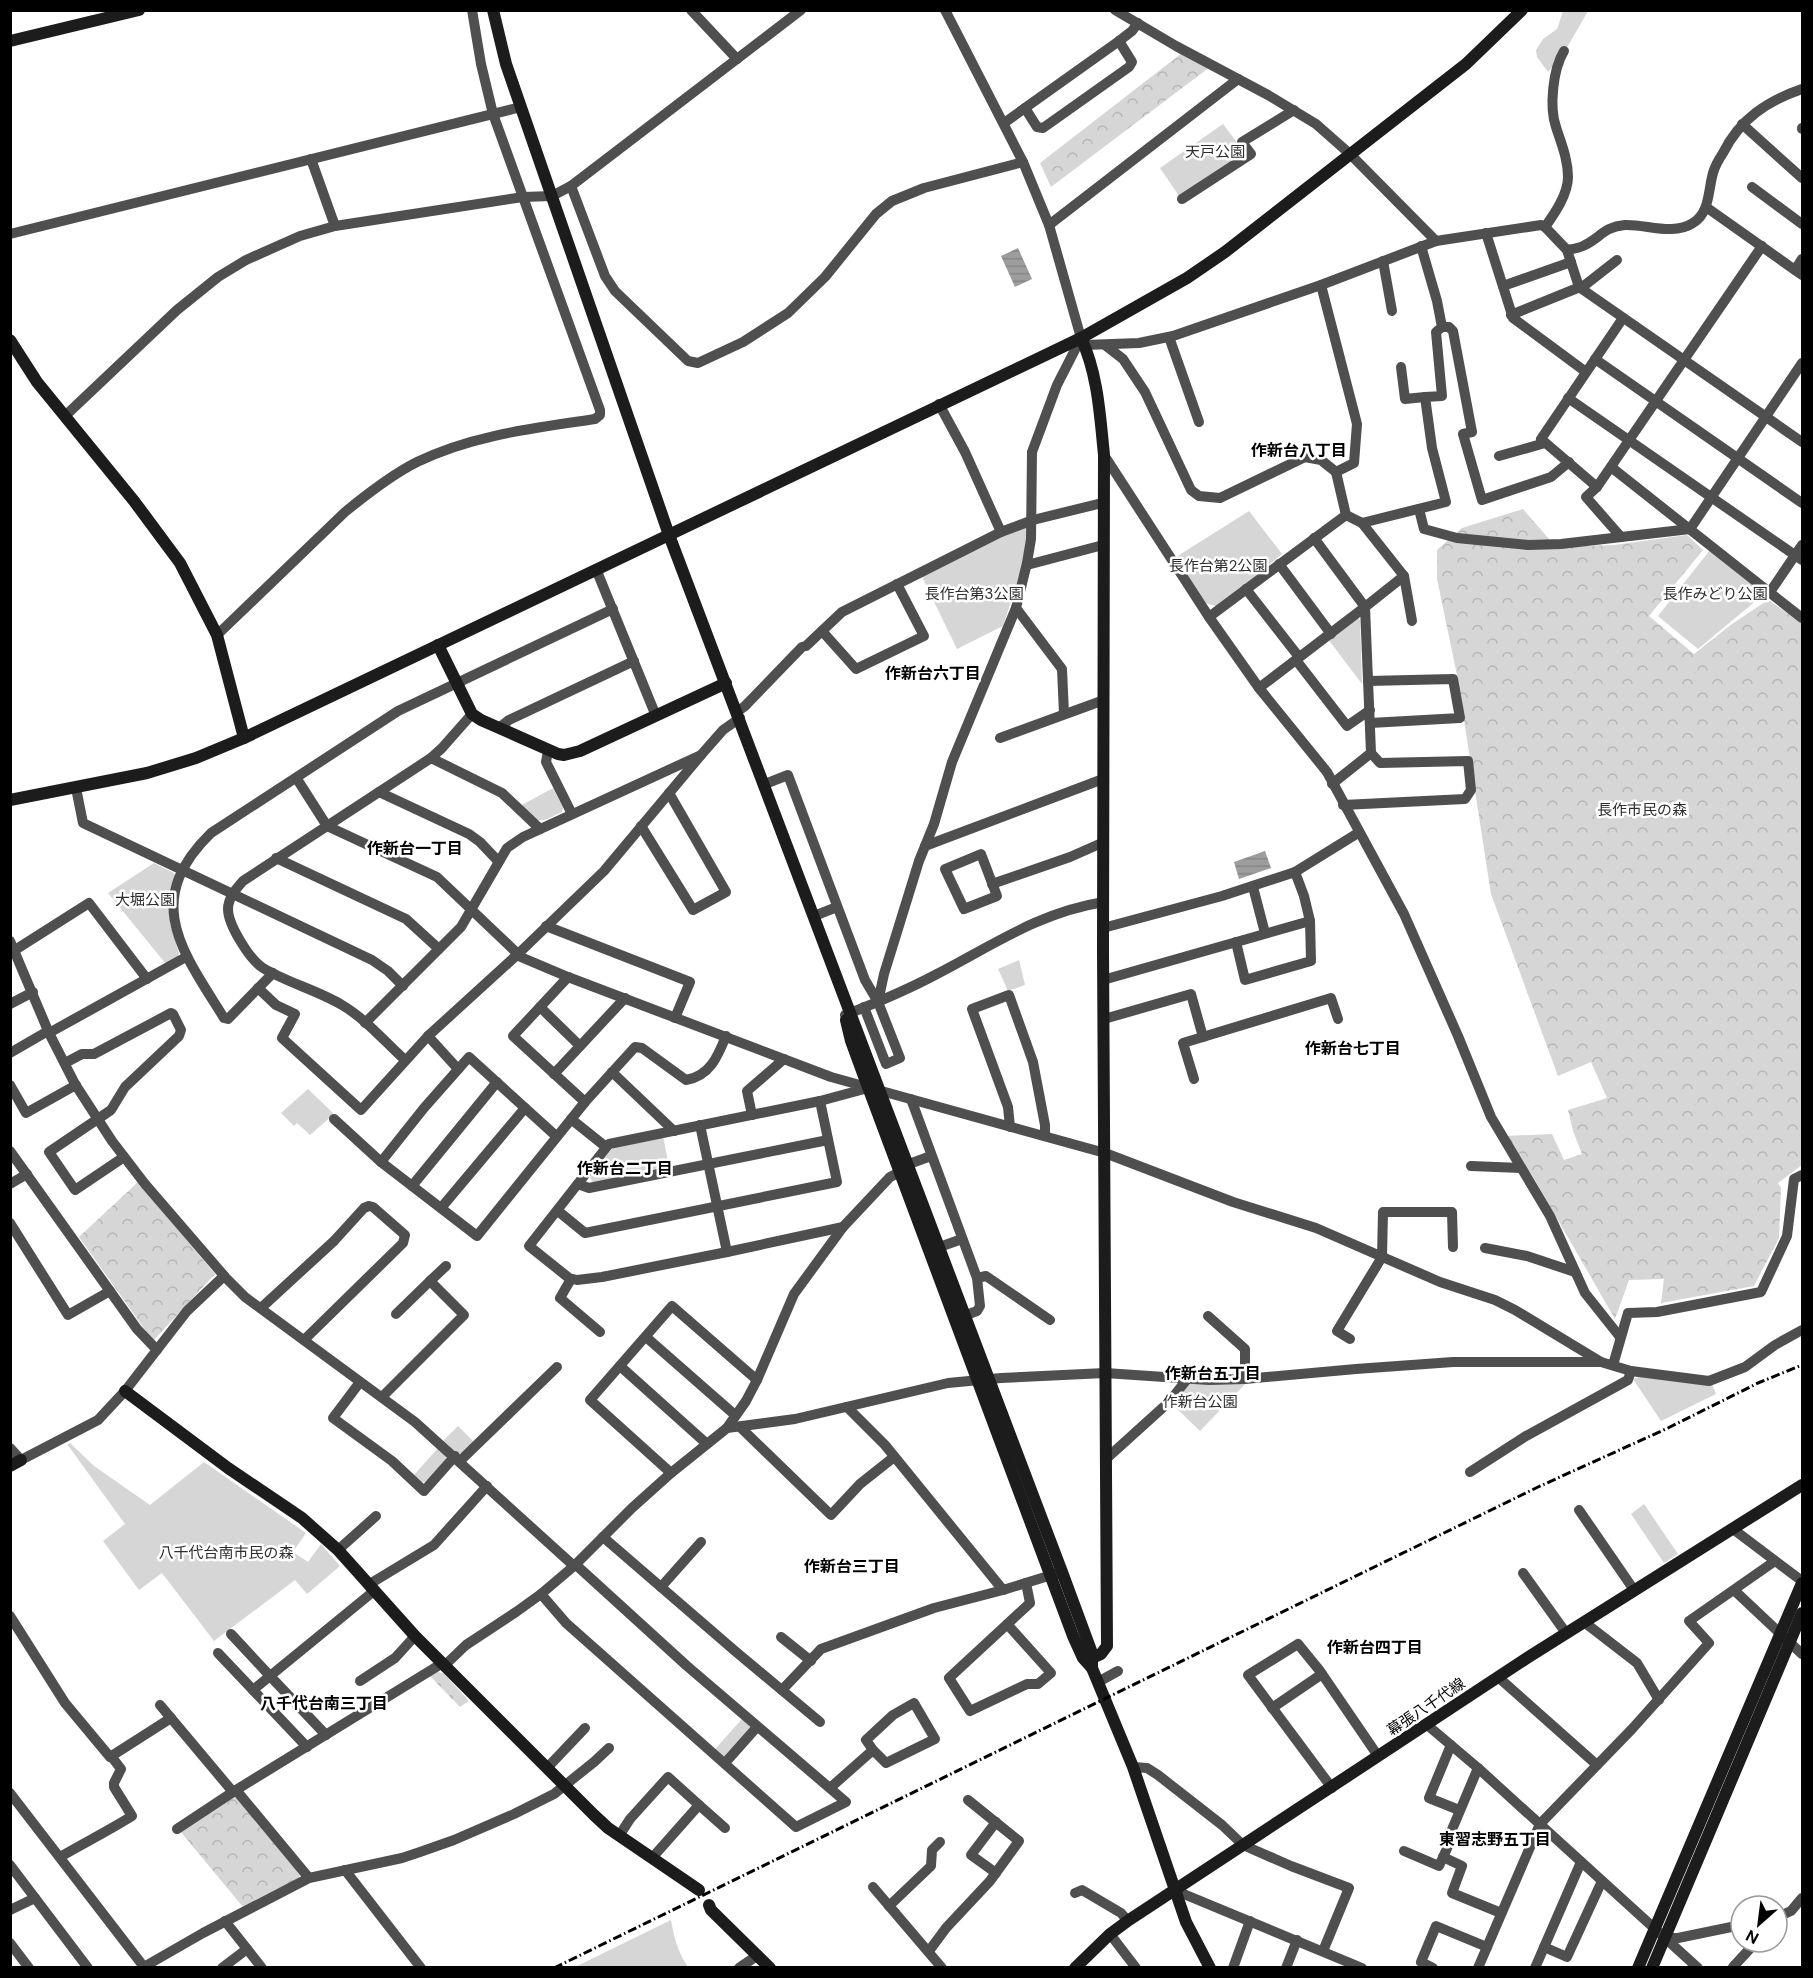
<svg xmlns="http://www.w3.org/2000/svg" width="1813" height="1978" viewBox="0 0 1813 1978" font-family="'DM Sans','Noto Sans JP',sans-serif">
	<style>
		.forest { fill: url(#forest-crowns) }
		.cemetery { fill: url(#cemetery-stones) }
		.green { fill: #d6d6d6 }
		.water { fill: url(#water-rules) }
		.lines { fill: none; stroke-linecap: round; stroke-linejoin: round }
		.street { stroke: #4f4f4f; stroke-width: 10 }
		.secondary { stroke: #1c1c1c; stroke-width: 12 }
		.rail { stroke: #000; stroke-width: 3; stroke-dasharray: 9 3 1.5 3; stroke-linecap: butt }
		.labels { text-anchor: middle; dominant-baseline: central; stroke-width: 5; stroke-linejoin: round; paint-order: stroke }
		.park-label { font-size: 15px; fill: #2d2d2d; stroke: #fff }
		.street-label { font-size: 15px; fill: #000; stroke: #fff }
		.neighbourhood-label { font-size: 16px; font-weight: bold; fill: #000; stroke: #fff }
	</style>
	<defs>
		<pattern id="forest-crowns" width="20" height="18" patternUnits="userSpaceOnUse" patternTransform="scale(1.5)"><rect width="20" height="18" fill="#d6d6d6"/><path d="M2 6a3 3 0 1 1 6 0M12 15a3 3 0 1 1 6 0" fill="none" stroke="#b6b6b6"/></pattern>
		<pattern id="cemetery-stones" width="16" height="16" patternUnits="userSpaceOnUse" patternTransform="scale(1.5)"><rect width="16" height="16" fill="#d6d6d6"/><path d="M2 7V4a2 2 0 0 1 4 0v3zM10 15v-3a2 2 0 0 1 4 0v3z" fill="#b6b6b6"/></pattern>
		<pattern id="water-rules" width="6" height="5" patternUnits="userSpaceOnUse" patternTransform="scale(1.5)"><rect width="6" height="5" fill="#9d9d9d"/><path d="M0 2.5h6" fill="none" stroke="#858585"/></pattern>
	</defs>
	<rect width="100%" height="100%" fill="#fff"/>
	<g class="forest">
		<polygon points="1182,53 1210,67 1051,187 1040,163"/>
		<polygon points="1523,509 1556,547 1614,545 1687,535 1703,550 1649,616 1694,654 1732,624 1768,600 1802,623 1802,1165 1778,1183 1781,1188 1779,1238 1754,1286 1661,1303 1664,1279 1629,1280 1615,1319 1532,1175 1503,1136 1552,1134 1564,1160 1582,1154 1573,1131 1568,1110 1607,1098 1591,1062 1558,1076 1491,894 1457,675 1437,579 1437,550 1462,528"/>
		<polygon points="138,1182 215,1274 153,1341 79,1237"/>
		<polygon points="233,1796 237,1798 300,1874 299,1878 243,1907 180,1831"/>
	</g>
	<polygon class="cemetery" points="438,1672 443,1673 469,1701 460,1707 430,1676"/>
	<g class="green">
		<polygon points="1563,11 1588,11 1565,51 1548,72 1537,57 1536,50 1543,39 1557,29"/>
		<polygon points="1223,124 1245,153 1179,196 1160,168"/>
		<polygon points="1249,511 1282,554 1219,607 1205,603 1176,557"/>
		<polygon points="1025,526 1028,527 1022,567 1003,626 957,649 922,577"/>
		<polygon points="1710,550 1764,594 1698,649 1658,616"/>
		<polygon points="1357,617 1360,620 1362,684 1328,639"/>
		<path d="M553 788 563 808 562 812C537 824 540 824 520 806Z"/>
		<polygon points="154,863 174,873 175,876 170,923 179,953 178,957 166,964 108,893"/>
		<polygon points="1019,960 1025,985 1008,991 998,969"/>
		<polygon points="308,1089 334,1114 310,1135 297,1123 294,1126 281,1113"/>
		<polygon points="663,1136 669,1167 593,1183 590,1177 612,1149 618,1146"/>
		<polygon points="1639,1377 1712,1384 1716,1394 1661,1421 1633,1379"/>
		<polygon points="1189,1383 1246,1383 1200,1431 1171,1403"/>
		<polygon points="458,1426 474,1442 462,1453 456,1454 442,1442"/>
		<polygon points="70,1443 94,1466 150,1505 204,1462 306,1533 293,1552 308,1562 321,1544 340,1566 307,1594 295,1580 214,1641 162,1573 139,1590 103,1541 125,1524 67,1444"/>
		<polygon points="438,1448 446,1455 446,1460 426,1482 422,1482 414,1475"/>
		<polygon points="1644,1504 1678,1554 1664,1563 1631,1514"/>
		<polygon points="742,1719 751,1727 726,1757 723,1756 715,1749"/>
		<path d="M671 1920C674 1938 678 1952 688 1967H575Z"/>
	</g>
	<g class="water">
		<polygon points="1018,248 1032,279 1015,287 1001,256"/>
		<polygon points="1265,851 1271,868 1239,879 1234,862"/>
	</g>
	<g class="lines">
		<g class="street">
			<polyline points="691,10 737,59"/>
			<polyline points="1115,10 1176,46 1268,95 1316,124 1350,154 1436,241"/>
			<polyline points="1025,108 1037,127 1043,128 1129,67 1132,62 1119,41"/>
			<polyline points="1004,123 1119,41 1132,31 1138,23"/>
			<polyline points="1742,124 1802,178"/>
			<polyline points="1802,128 1802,129"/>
			<polyline points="311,159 335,226"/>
			<polyline points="571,186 605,276 615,291 688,361 698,363 743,342 788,313 825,277 876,214 892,201 924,188 1023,162"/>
			<polyline points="1752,187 1802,224"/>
			<polyline points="1182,199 1251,154 1242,142 1294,110"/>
			<polyline points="1706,207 1802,275"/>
			<polyline points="1049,225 1238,79"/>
			<path d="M1545 227C1555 213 1568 194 1568 177 1568 159 1561 143 1556 127 1549 107 1553 69 1564 51"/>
			<polyline points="1486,233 1513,318 1586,372"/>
			<polyline points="10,234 521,107"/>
			<polyline points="1567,250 1579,287 1802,442"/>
			<polyline points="1383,261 1392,311"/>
			<polyline points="1795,270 1802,259"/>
			<polyline points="1321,285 1357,424 1354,463 1336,472 1346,515"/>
			<polyline points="1503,286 1571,262"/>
			<polyline points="1511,315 1585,285 1617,260"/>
			<polyline points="1442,327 1449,327 1453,331 1472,432 1463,434 1482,500 1551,477 1569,462"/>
			<polyline points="1169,337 1199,422"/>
			<path d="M1085 345 1139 343 1173 336 1321 285 1436 241 1541 225 1545 227 1567 250C1573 249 1580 248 1585 245 1601 237 1604 227 1625 225 1646 224 1673 236 1693 223 1710 213 1708 190 1713 173 1715 166 1719 159 1723 153 1740 119 1767 101 1802 89"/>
			<polyline points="1105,345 1123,359 1145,392 1191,490 1199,496 1220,498 1305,457 1321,460 1336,472"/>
			<polyline points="1595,359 1802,503"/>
			<polyline points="1401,367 1405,399 1425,397"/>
			<polyline points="1568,398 1802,560"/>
			<polyline points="939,404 965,452 1001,532"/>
			<polyline points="65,416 177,310 218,277 246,260 300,236 335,226 523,197 552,196 571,186 801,10"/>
			<polyline points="1104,455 1209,617 1259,688 1327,772 1404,914 1458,1036 1491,1117 1550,1216 1585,1293 1620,1337"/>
			<polyline points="1499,456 1545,443"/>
			<polyline points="1611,467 1802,618"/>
			<polyline points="1597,487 1541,439 1623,318"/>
			<polyline points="1419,509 1424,529 1457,538 1528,545 1561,544 1690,529 1802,363"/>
			<polyline points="1362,523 1404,576 1412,621"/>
			<polyline points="1621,537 1586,497 1597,487 1762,246"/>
			<polyline points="1314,538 1365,607 1371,753 1332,784"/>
			<polyline points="1279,564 1331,634"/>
			<polyline points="1027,565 1103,545"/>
			<polyline points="596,569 656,716"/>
			<polyline points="1246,589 1299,657"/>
			<polyline points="1770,592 1802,545"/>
			<polyline points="1016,608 1062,669 1064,714"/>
			<polyline points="1209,617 1346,515 1362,523 1446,502 1432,448 1425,397 1442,396 1436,332 1442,327 1437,301 1421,246"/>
			<polyline points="822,631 856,669 924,636 897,584"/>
			<path d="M217 635 345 512C367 494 391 475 417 462 472 435 535 428 595 419L600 415V410L493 114 481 64 472 10"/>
			<polyline points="1296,660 1347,726 1370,710"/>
			<polyline points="1368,681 1453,679 1460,718 1370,723"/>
			<polyline points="1259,688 1365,607 1404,576"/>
			<polyline points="737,712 745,706 802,647 806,646 842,612 1001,532 1033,520 1102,503"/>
			<polyline points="499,728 509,720 634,661"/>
			<polyline points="1000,738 1104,700"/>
			<polyline points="548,751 546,762 572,814"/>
			<polyline points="431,758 502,793 540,829"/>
			<polyline points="297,779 327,826 437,877 518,954"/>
			<polyline points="765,784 788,775 865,980 878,1002 900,1058 886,1064 864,1007"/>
			<polyline points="76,788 83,823 372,960 388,971 403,986"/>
			<polyline points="379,792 469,834 480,842 498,861"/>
			<polyline points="1343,805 1465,799 1471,790 1468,761 1380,763 1371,753"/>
			<polyline points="641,826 693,910 726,892 669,793"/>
			<polyline points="925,846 1103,779"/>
			<polygon points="981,854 997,896 964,909 945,869"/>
			<polyline points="276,858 406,919 439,949"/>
			<polyline points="992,884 1070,857 1104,842"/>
			<polyline points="1253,887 1265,933"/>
			<polyline points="814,916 837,907"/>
			<polyline points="546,926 690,982 675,1018"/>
			<polyline points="1103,928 1222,896 1295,872 1358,833"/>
			<polyline points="10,941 49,1033 75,1084 112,1141 145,1184 226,1278 245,1297 415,1422 574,1566"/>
			<polyline points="1236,942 1245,980 1311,961 1310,921 1304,896 1295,872"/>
			<polyline points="10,950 15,950 89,903 147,979"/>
			<polyline points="516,955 568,977 831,1077 1105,1153 1233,1202 1316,1228 1440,1282 1495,1300 1515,1310 1601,1362 1631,1371 1709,1381 1745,1367 1775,1345 1802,1330"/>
			<path d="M273 973 228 1019 224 1018C183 952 141 901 211 833L398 711 613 609"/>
			<polyline points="568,977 513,1036 585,1102"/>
			<polyline points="1103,980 1310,921"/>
			<polyline points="258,988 276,1005 295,1014 282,1038 361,1110 428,1036 518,954 604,871 701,755"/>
			<polyline points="878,1002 884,974 919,861 934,824 952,762 1016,608 1027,563 1031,539 1032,452 1057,385 1081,338 1049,225 1023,162 945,10"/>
			<polyline points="10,1004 33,992"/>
			<polyline points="540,1007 580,1046"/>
			<path d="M845 1015C876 1003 907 990 937 974 993 945 1040 912 1104 902"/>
			<polyline points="1104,1019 1191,994 1203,1037"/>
			<polyline points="365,1023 461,927 507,848 523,837 701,755 723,730 740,718"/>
			<polyline points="49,1033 186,957"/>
			<polyline points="428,1036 458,1069"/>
			<polyline points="10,1053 48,1031"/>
			<path d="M405 1060C385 1042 366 1019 342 1005 317 990 288 983 263 968 250 960 228 925 228 909 228 898 236 889 243 881L431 758 442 748 472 714"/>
			<polyline points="65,1063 82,1054 94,1054 171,1013 173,1014 181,1030 179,1036 125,1087 111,1110 49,1152 75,1190 124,1157"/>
			<polyline points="612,1072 674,1131"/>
			<polyline points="554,1074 625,998"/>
			<polyline points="1194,1079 1183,1043 1331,998 1338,1019"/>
			<polyline points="10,1085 26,1113 76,1085"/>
			<polyline points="911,1099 977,1278 980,1306 977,1311 966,1315"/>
			<polyline points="752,1115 747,1091 784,1059"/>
			<path d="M334 1119 381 1162 477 1236 585 1102 635 1047 642 1048 686 1080C710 1076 718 1056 726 1036"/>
			<polyline points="571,1119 606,1147"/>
			<polyline points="700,1125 727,1252"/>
			<polyline points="1010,1127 1008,1107 972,1009 1009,995 1033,1062 1045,1125 1045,1136"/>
			<polyline points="10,1151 137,1329 157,1350"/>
			<polyline points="381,1162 424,1108 469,1057 556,1136"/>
			<polyline points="1471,1166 1521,1168"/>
			<polyline points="10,1184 27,1174"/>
			<polyline points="578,1184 589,1188 828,1140"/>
			<polyline points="412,1186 497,1082"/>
			<polyline points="441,1208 525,1108"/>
			<polyline points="558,1211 585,1233 837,1182 820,1101"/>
			<polyline points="10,1223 68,1315 110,1291"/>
			<polyline points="843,1227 727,1252 602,1277 577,1280 569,1278 529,1246 609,1144 820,1101 868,1088"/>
			<polyline points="1485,1248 1527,1256 1575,1272"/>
			<polyline points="931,1250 962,1239"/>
			<polyline points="977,1278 986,1276 1050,1320"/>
			<polyline points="571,1279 560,1298 600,1332"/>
			<polyline points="430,1281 446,1266"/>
			<polyline points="261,1308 334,1241 364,1208 369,1206 373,1207 405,1235 403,1243 304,1340"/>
			<polyline points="1208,1316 1245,1349 1245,1379"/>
			<polyline points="646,1337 735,1415"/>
			<polyline points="1350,1339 1337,1331 1382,1257 1383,1212 1452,1212 1453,1247"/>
			<polyline points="1613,1365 1628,1313 1657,1312 1761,1292 1787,1236 1794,1179 1802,1175"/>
			<polyline points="620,1366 707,1444"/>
			<polyline points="360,1382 333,1418 392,1461 424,1491 455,1456"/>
			<polyline points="382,1397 464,1315 430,1281 396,1314"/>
			<polyline points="847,1407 885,1445 1003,1590"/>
			<polyline points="740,1427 831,1515 860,1484 894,1457"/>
			<polyline points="727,1428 746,1401 757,1380 794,1294 843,1227 890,1177 900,1172 909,1164 931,1156"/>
			<polyline points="10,1448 21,1460 98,1420 125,1391 187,1311 224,1276"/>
			<polyline points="1106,1459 1169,1402 1188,1378"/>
			<polyline points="460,1461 557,1367"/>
			<polyline points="1470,1472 1526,1436 1628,1380 1631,1371"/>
			<polyline points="671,1473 590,1400 672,1306 757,1380"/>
			<polyline points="1579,1510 1634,1590"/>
			<polyline points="1733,1529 1802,1581"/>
			<polyline points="603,1537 735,1651 820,1722"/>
			<polyline points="338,1550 376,1516"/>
			<polyline points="1523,1573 1566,1633"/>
			<polyline points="368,1585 434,1545 487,1486"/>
			<polyline points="661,1587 701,1542"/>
			<polyline points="1735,1591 1802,1654"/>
			<polyline points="541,1594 566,1623 796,1827 846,1802 687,1666 575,1564"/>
			<polyline points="10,1616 65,1703 110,1757 171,1718"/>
			<polyline points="1584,1622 1637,1663 1659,1700"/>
			<polyline points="1007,1624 1051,1673 1038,1684 1027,1684 970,1711 949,1678 1030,1603 1026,1583"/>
			<polyline points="231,1634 270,1676 374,1591"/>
			<polyline points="781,1637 811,1661"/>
			<polyline points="218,1653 307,1747"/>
			<polyline points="444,1666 466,1645 516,1612 541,1594 574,1566 632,1508 671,1473 727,1428 795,1419 948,1383 1001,1378 1105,1373 1209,1380 1245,1379 1356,1369 1453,1362 1601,1362"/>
			<polyline points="1498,1677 1597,1765"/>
			<polyline points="360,1681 395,1658 415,1636"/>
			<polyline points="1098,1682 1118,1671"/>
			<polyline points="253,1690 270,1676 326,1735"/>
			<polyline points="782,1690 821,1649 934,1608 1003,1590 1058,1573"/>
			<polyline points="160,1705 233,1792"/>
			<polyline points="1272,1708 1322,1674"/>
			<polyline points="1426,1724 1478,1768 1698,1968"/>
			<polyline points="1451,1745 1429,1798 1459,1810"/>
			<polyline points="725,1763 757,1727"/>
			<polyline points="1133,1767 1147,1768 1158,1775 1222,1825 1243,1845 1291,1866 1349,1888 1323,1951"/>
			<polyline points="547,1768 585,1728"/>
			<polyline points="830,1788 873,1750 886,1763 935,1739 914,1703 893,1715 866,1740 873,1750"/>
			<polyline points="1332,1788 1248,1675 1298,1644 1320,1671 1378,1756"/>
			<polyline points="236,1790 309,1878"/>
			<polyline points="10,1793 144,1967"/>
			<polyline points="699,1805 725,1828"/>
			<polyline points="177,1829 236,1790 441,1664"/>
			<polyline points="619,1836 630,1819 668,1777 699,1805 652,1858"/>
			<polyline points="1404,1851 1439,1866 1449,1844 1448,1839 1478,1768"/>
			<path d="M60 1857C84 1843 108 1831 132 1816L114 1787V1783L121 1769 111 1756"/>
			<polyline points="1443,1857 1462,1866 1452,1893 1501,1913"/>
			<polyline points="10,1865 88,1968"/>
			<polyline points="345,1870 421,1968"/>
			<polyline points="996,1873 971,1855 996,1822"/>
			<polyline points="873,1887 942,1968"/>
			<polyline points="1174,1890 1362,1968"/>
			<polyline points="1075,1893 1082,1890 1121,1913 1128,1921"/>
			<polyline points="889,1906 931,1866 932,1850 940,1842"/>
			<polyline points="10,1910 35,1898"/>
			<polyline points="1777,1917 1791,1911 1802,1898"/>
			<polyline points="225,1921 262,1968"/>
			<polyline points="1110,1934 1136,1968"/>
			<polyline points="1663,1938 1678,1938 1741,1925"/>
			<polyline points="10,1943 29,1968"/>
			<polyline points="1544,1947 1567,1957 1602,1881"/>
			<polyline points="929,1951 946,1928 990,1881 1019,1841 968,1800"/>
			<polyline points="1733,1967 1756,1942"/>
			<polyline points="142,1968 203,1933 309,1878 402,1858 420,1852 454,1840 514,1814 554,1794 594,1762 609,1748"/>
			<polyline points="222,1968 247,1949"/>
			<polyline points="739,1968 758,1955"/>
			<polyline points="1233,1968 1250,1921"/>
			<polyline points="1286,1968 1297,1940"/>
			<polyline points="1433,1968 1421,1962 1436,1926 1487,1947"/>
			<polyline points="1478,1968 1540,1824 1632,1729 1709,1643 1689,1621 1775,1561"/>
			<polyline points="1535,1968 1581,1862"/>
		</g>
		<g class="secondary">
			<polyline points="493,10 506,64 669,535 1062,1572 1092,1653 1092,1668 1133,1767 1186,1922 1210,1968"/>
			<polyline points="10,41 139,10"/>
			<path d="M1081 338C1098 374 1100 416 1104 455L1103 950 1107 1646 1101 1654 1092 1658"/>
			<polyline points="10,340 37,382 134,501 180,563 217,635 244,738"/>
			<polyline points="438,645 472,714 481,720 558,754 564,755 580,751 726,683"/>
			<polyline points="10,800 147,773 196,758 244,738 1081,338 1187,278 1225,252 1466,64 1522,10"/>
			<polyline points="846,1020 851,1041 862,1071 1073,1636 1083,1658 1092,1668"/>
			<polyline points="125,1391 228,1468 302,1518 338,1550 415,1636 594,1815 608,1828 699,1890"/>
			<polyline points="10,1466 21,1460"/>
			<polyline points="709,1905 711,1910 770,1968"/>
			<polyline points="1075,1968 1110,1934 1129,1920 1527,1658 1802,1485"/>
			<polyline points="1638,1968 1802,1583"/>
			<polyline points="1652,1968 1802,1613"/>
		</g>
		<polyline class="rail" points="554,1968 1538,1487 1668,1428 1758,1383 1802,1365"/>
	</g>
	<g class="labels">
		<g class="park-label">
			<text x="1215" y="152">天戸公園</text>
			<text x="1218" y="566">長作台第2公園</text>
			<text x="974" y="594">長作台第3公園</text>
			<text x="1715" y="594">長作みどり公園</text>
			<text x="1642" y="810">長作市民の森</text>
			<text x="145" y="900">大堀公園</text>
			<text x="1200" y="1402">作新台公園</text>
			<text x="226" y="1553">八千代台南市民の森</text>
		</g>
		<g class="street-label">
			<text transform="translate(1426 1707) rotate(-34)">幕張八千代線</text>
		</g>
		<g class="neighbourhood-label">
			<text x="1299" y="450">作新台八丁目</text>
			<text x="933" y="673">作新台六丁目</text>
			<text x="415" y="848">作新台一丁目</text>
			<text x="1353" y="1048">作新台七丁目</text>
			<text x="625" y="1168">作新台二丁目</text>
			<text x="1213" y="1373">作新台五丁目</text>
			<text x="852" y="1566">作新台三丁目</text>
			<text x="1375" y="1647">作新台四丁目</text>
			<text x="324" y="1703">八千代台南三丁目</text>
			<text x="1495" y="1839">東習志野五丁目</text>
		</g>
	</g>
	<rect width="1813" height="1978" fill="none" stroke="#000000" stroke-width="24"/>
	<g transform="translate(1759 1924) rotate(208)"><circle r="28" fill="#ffffff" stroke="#999999" stroke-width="1.5"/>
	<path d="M0-4.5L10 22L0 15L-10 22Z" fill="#000000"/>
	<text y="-9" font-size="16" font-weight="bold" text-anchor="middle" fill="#000000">N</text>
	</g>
</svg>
